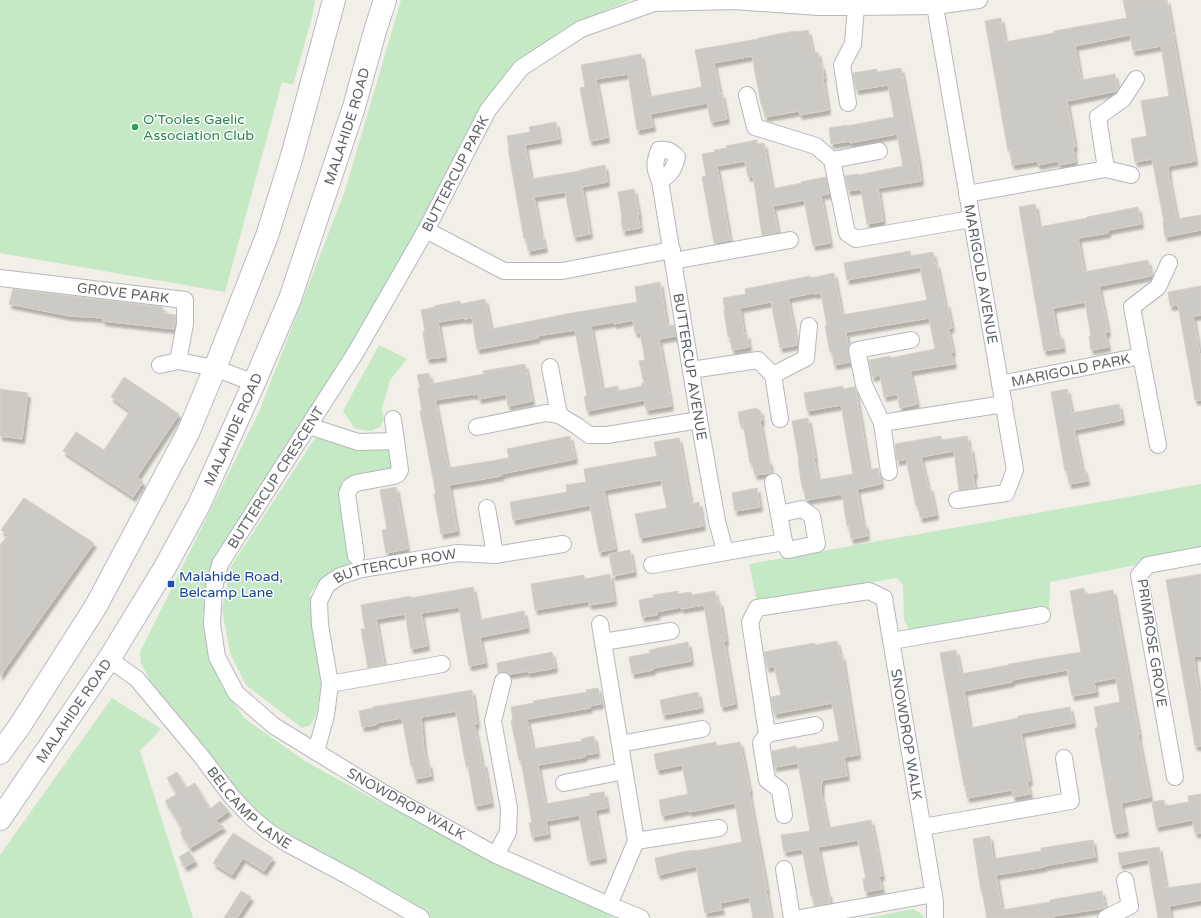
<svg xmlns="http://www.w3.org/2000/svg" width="1201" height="918" viewBox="0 0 1201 918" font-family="'Varela Round',sans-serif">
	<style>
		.green { fill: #c5e8c5 }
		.building { fill: #cccac5; stroke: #d6d1c6; fill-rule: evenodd; filter: url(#shadow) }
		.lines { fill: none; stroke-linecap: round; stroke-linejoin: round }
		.street-casing { stroke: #b5b8bc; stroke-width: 18 }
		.secondary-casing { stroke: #b6babf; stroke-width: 24 }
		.street { stroke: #fff; stroke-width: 16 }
		.secondary { stroke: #fff; stroke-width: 22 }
		.leisure-dot { fill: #2e9e5b; stroke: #fff; stroke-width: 1.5 }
		.transit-dot { fill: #1a4fb4; stroke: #fff; stroke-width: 1.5 }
		.labels { text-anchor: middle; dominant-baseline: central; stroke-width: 3; stroke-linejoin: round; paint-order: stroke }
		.leisure-label { font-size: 14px; fill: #27864d; stroke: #fff; text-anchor: start }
		.street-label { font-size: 14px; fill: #5f6368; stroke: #fff }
		.transit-label { font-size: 14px; fill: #164399; stroke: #fff; text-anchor: start }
	</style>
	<defs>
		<filter id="shadow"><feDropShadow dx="2.5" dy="4.5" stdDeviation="1" flood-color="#0004"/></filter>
	</defs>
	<rect width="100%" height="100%" fill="#f1efe8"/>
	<g class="green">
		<polygon points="0,0 315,0 312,17 293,85 282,82 225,292 0,253"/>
		<polygon points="401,0 630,0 581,21 523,57 476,117 397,279 212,574 203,613 209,655 222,687 245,719 305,761 377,801 615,918 432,918 339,864 257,815 158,696 141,663 140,652 259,412 345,191"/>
		<polygon points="379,345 407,359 390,380 382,409 384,419 380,427 371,431 355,429 343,411"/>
		<path d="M319 432 389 450 392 470 342 481 354 562C333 570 323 575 310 594L322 680 316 716 310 725 302 728 246 685 230 653 222 609 231 566Z"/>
		<polygon points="1201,484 1201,547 1139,560 1136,565 1050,582 1049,612 924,634 909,629 904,620 903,585 897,578 757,601 749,564"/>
		<polygon points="112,698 161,729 140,751 193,918 0,918 0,855"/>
		<polygon points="913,909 922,914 924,918 867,918"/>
	</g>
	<g class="building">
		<polygon points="1123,0 1167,0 1195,161 1168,166 1169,178 1177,219 1201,215 1201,230 1165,237 1163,222 1164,222 1152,159 1135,162 1131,139 1147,136 1141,101 1169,96 1161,46 1133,51 1130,35 1075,46 1081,80 1115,74 1118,90 1117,91 1067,101 1075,147 1073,148 1075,162 1059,165 1058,161 1038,165 1037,161 1012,165 1010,151 1008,151 985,21 1001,18 1005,42 1054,33 1054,31 1127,18"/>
		<polygon points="808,30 813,53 818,52 820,65 822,65 824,79 823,79 828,110 800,115 799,111 765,117 762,104 761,104 752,56 714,63 720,94 722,93 727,119 711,122 707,103 650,114 653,127 637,130 628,74 596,79 607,138 590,141 580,88 585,87 581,65 641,54 649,97 702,87 695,50 758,39 758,38 784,33 797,31 797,32"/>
		<polygon points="901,68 918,158 921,181 878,188 883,221 867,224 861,189 848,191 845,176 858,174 858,175 903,166 897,134 850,143 850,141 831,144 829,128 847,125 847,126 894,117 888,85 856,90 853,73 877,69 877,72"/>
		<polygon points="556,122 559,139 525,145 531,179 580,171 580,170 605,165 607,182 582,187 590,234 574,237 565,192 534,197 541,236 542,235 545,248 528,251 526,238 524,239 508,148 509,147 507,136 530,132 529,127"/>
		<polygon points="757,140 757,144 764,143 772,189 802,183 801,182 826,177 829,194 821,195 830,243 813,246 804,200 773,206 778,232 762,235 753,176 748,177 745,161 717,166 730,240 714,243 702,177 706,176 702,154 715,152 714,150 727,148 726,146"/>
		<polygon points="634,189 639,215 638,216 640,228 623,231 621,219 622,218 618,192"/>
		<polygon points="1035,204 1039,227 1087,218 1087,217 1138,207 1141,224 1108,230 1108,233 1078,238 1084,272 1148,260 1151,276 1099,286 1108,332 1105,333 1108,347 1091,350 1089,336 1091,336 1085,302 1053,308 1057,335 1060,334 1063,348 1044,351 1019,207"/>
		<polygon points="910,251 911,256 933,252 935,264 937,264 945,304 947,303 952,328 948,328 953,352 951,353 954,364 910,371 917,404 900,408 897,394 884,397 880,375 872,377 869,360 890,356 890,358 935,349 929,318 846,332 850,362 834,365 832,352 830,352 825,326 827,326 821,293 814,294 814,293 788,298 797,345 780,348 771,302 740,308 744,334 747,334 749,347 732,350 730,337 728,337 724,311 725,311 723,298 746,294 745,289 810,276 811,278 834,273 842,315 927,300 920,267 847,280 844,263"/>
		<path d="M660 282 667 326 674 325 676 336 659 339 671 406 646 410 644 400 587 411 584 397 587 396 575 330 537 336 538 338 479 349H477L472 318 464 319 463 318 438 322 444 357 427 359 423 332 425 331 421 310 435 307 434 306 460 301 461 304 485 299 491 329 572 313 637 302 635 287ZM633 320 635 333 640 332 645 360 639 361 644 383 641 384 642 386 618 391V386L602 389 591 326 614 322V324Z"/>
		<polygon points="1201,286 1201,315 1193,316 1201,361 1201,400 1195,400 1178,305 1170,306 1168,292"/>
		<polygon points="13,289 163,307 162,313 176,315 174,329 103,321 103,318 70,316 9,304"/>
		<polygon points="525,364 532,401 508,406 506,394 479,399 478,394 473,395 473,394 435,400 448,468 509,458 507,449 570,436 575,459 501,474 501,476 449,485 457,531 441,534 434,494 436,494 420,411 422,411 418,388 420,387 417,375 429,373 431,384 484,374 483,371"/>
		<polygon points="124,377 179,414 137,477 143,482 133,497 63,451 76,432 104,450 130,411 111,397"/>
		<polygon points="843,386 843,389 855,387 869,470 878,468 881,484 857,489 863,524 865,523 867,536 851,539 849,526 847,526 842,494 806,500 803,487 802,487 798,461 799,461 792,421 808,418 815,458 814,458 818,480 853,474 841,405 807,411 804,393"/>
		<polygon points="0,389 28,393 22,439 0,436"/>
		<polygon points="1067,389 1072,413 1119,404 1122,420 1074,430 1082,468 1084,468 1087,481 1069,484 1067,471 1065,471 1051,392"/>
		<polygon points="757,408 758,410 760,410 762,420 760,421 767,460 769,460 771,473 755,475 752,463 750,463 743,423 740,424 738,412"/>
		<polygon points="941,436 942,440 967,436 969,448 971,448 975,474 973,475 975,488 959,490 954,451 921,457 928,488 930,487 936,515 920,518 918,505 916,506 906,459 897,461 895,444"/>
		<polygon points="679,438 691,504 699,502 703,526 640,538 635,514 667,508 661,480 604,490 615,549 599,552 590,505 513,520 510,502 567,492 566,485 586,482 584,469 657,456 654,442"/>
		<polygon points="396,487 407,549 386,553 382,530 387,529 380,490"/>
		<polygon points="757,488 760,507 735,511 732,493"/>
		<polygon points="24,498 94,543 0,676 0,545 8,535 1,530"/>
		<polygon points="630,550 634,572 613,576 609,554"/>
		<polygon points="610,574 614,601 589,605 589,601 535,610 531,584 584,575 585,579"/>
		<polygon points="1201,574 1201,656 1194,656 1195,668 1199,692 1201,692 1201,746 1195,746 1166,580"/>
		<polygon points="473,587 479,620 524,611 527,628 480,637 485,663 469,666 459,607 421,613 427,646 411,649 405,614 376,619 384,665 368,668 361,629 365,629 361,605 411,596 411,598"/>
		<polygon points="1084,588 1085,595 1113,590 1139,735 1138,735 1150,797 1121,803 1126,832 1114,834 1095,728 1098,727 1094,707 1120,702 1116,678 1094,682 1096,692 1072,696 1067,670 1012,680 1012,682 964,691 970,728 1018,718 1018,716 1070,707 1073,723 1021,733 1030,781 1027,781 1030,794 1013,797 1012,790 967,798 965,785 964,786 940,653 956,650 961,674 1009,665 1009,664 1081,652 1070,591"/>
		<polygon points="678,591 678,594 691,592 692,595 715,591 717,602 720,602 726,641 724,642 735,704 721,707 704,605 681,609 681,607 657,612 657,615 642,617 639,600 654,597 653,595"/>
		<polygon points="837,641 840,655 842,655 858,755 844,757 847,776 822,780 821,790 821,794 828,828 871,820 882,876 879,876 882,889 865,892 863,879 866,879 858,840 818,847 827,893 829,893 830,903 814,906 812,895 811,896 802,849 784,852 781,835 810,831 798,763 774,767 772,751 796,746 796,749 839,741 832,703 774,714 771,697 781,695 774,666 767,668 764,652 814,643 815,645"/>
		<polygon points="688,642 691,661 653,668 653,670 632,674 629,657 650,653 649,650"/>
		<polygon points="552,652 555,668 528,673 528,671 510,674 505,672 498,673 497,663"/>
		<polygon points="598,688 601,704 589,706 590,708 527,719 533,749 582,741 581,739 594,736 597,753 584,755 585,757 538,765 545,804 590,796 589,794 604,792 607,808 595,810 604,858 588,861 579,815 546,821 548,834 532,837 529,823 532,823 521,760 519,760 511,721 513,721 511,707 534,703 533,701 587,692 586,690"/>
		<polygon points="472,690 477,724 474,724 482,763 484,763 491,803 475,806 468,766 466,766 456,711 421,717 424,750 427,763 429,763 431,776 415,779 413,766 411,766 402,718 376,723 376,725 362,727 359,711 373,708 373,707"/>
		<polygon points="698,692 701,708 663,715 660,700"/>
		<polygon points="716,742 717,746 740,742 750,792 749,793 767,890 766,890 771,918 753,918 749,897 720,903 722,910 705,913 696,866 658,875 655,858 682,852 695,850 695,851 742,842 735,803 689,812 689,810 662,816 659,800 688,794 682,765 657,770 654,754"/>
		<polygon points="177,772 186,788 195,783 210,809 220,801 229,811 215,821 224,827 190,848 180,832 183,830 165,801 177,794 167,778"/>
		<polygon points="1201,794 1201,833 1195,833 1192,820 1156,827 1152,802 1164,800 1165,806 1189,802 1188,796"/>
		<polygon points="233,833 273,858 264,871 243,858 232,875 213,863"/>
		<polygon points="990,836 993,859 1041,851 1041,848 1093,840 1095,857 1044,866 1044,867 996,875 1002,910 1050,902 1050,900 1102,891 1105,908 1053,916 1053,918 987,918 982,891 981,891 973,839"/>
		<polygon points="1159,847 1166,888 1201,883 1201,900 1169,906 1171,918 1158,918 1148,859 1120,865 1118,853"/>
		<polygon points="189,851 195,861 185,867 179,857"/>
		<polygon points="241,891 251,897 237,918 224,918"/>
	</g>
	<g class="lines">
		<defs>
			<g id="street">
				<path id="s1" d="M935 6 1015 470 1006 493 957 500"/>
				<polyline points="747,95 755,127 816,146 832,160 847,233 856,239 971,219"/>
				<polyline points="848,103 842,65 853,44 856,7"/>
				<polyline points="832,160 879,151"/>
				<polyline points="1106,169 1131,175"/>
				<path id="s2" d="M660 181C671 174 674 169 677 157 671 151 668 149 659 150 654 163 654 168 660 181L699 420 717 521 725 551"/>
				<polyline points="967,194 1106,169 1098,117 1123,99 1136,79"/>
				<polyline points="426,230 504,271 562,271 672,250"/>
				<polyline points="673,261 790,240"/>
				<path id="s3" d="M0 278 185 300V324L178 361"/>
				<polyline points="1141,356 1132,307 1158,287 1169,263"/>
				<polyline points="160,365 178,361 215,368 254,383"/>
				<polyline points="550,367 559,415"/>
				<polyline points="691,370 758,360 773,375 806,358 809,326"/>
				<polyline points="773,375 780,419"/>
				<path id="s4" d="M1000 384 1141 356 1158 445"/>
				<polyline points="882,423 1004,404"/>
				<polyline points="309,426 358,442 396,441"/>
				<polyline points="477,427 546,413 559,415 577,426 589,435 607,435 699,420"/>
				<polyline points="889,472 882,423 864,385 857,350 911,340"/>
				<polyline points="487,508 495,555"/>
				<polyline points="779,514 802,509 812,516 817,544 788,550 784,542"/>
				<polyline points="356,556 347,494 350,487 356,483 394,476 398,474 400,470 393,419"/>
				<polyline points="652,565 784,542 773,482"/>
				<polyline points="600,624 636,841 609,905"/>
				<polyline points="892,641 1042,615"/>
				<polyline points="603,642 671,631"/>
				<path id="s5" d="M109 659 137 679 201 756 232 797 252 818 269 832 288 844 348 876 421 918"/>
				<polyline points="330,684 442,664"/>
				<polyline points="767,734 815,725"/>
				<polyline points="620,744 702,729"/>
				<path id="s6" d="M316 752 326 715 330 684 320 625 319 601 327 585 340 576 362 569 457 553 495 555 563 544"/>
				<polyline points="1175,777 1139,575 1148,565 1201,555"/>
				<polyline points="564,783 624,771"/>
				<path id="s7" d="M784 815 780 790 767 780 761 743 767 734 750 622 757 608 869 591 884 598 935 902V918"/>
				<polyline points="923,827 1071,801 1064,758"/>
				<polyline points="636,841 719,828"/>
				<polyline points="496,855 508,832 509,808 493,721 503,681"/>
				<polyline points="784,869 792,918"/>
				<path id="s8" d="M641 918 609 905 496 855 385 794 274 726 236 693 217 657 212 624 214 588 220 564 356 352 426 230 488 110 521 68 581 29 654 3 733 1 819 7H856L935 6 979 0"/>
				<polyline points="800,918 934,894"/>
				<polyline points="1106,918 1130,906 1125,880"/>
			</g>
			<g id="secondary">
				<polyline points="0,753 19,727 96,606 188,433 215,368 267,236 292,156 334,0"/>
				<path id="s9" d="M0 819 109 659 164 569 199 505 254 383 290 299 354 107 375 31 385 0"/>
			</g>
		</defs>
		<use href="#street" class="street-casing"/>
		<use href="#secondary" class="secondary-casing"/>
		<use href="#street" class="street"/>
		<use href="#secondary" class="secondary"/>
	</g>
	<circle class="leisure-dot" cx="135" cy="127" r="4"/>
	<rect class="transit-dot" x="167" y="580" width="8" height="8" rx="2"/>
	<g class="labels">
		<g class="leisure-label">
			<text x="143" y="119">O'Tooles Gaelic<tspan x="143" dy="16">Association Club</tspan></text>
		</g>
		<g class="street-label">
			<text stroke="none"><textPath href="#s9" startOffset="779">MALAHIDE ROAD</textPath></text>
			<text stroke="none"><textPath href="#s8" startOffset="1056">BUTTERCUP PARK</textPath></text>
			<text stroke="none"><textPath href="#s1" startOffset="272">MARIGOLD AVENUE</textPath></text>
			<text stroke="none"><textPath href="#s3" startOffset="124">GROVE PARK</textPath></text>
			<text stroke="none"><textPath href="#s2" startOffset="271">BUTTERCUP AVENUE</textPath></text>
			<text stroke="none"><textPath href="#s4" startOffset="72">MARIGOLD PARK</textPath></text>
			<text stroke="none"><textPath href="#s9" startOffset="455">MALAHIDE ROAD</textPath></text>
			<text stroke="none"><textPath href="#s8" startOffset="703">BUTTERCUP CRESCENT</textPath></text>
			<text stroke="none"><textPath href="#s6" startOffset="243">BUTTERCUP ROW</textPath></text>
			<text transform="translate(1152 643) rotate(81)">PRIMROSE GROVE</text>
			<text stroke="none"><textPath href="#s9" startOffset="131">MALAHIDE ROAD</textPath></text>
			<text stroke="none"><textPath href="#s7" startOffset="487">SNOWDROP WALK</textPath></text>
			<text transform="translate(406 804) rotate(29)">SNOWDROP WALK</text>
			<text stroke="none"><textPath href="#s5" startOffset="206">BELCAMP LANE</textPath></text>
		</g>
		<g class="transit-label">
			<text x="179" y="576">Malahide Road,<tspan x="179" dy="16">Belcamp Lane</tspan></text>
		</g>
	</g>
</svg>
